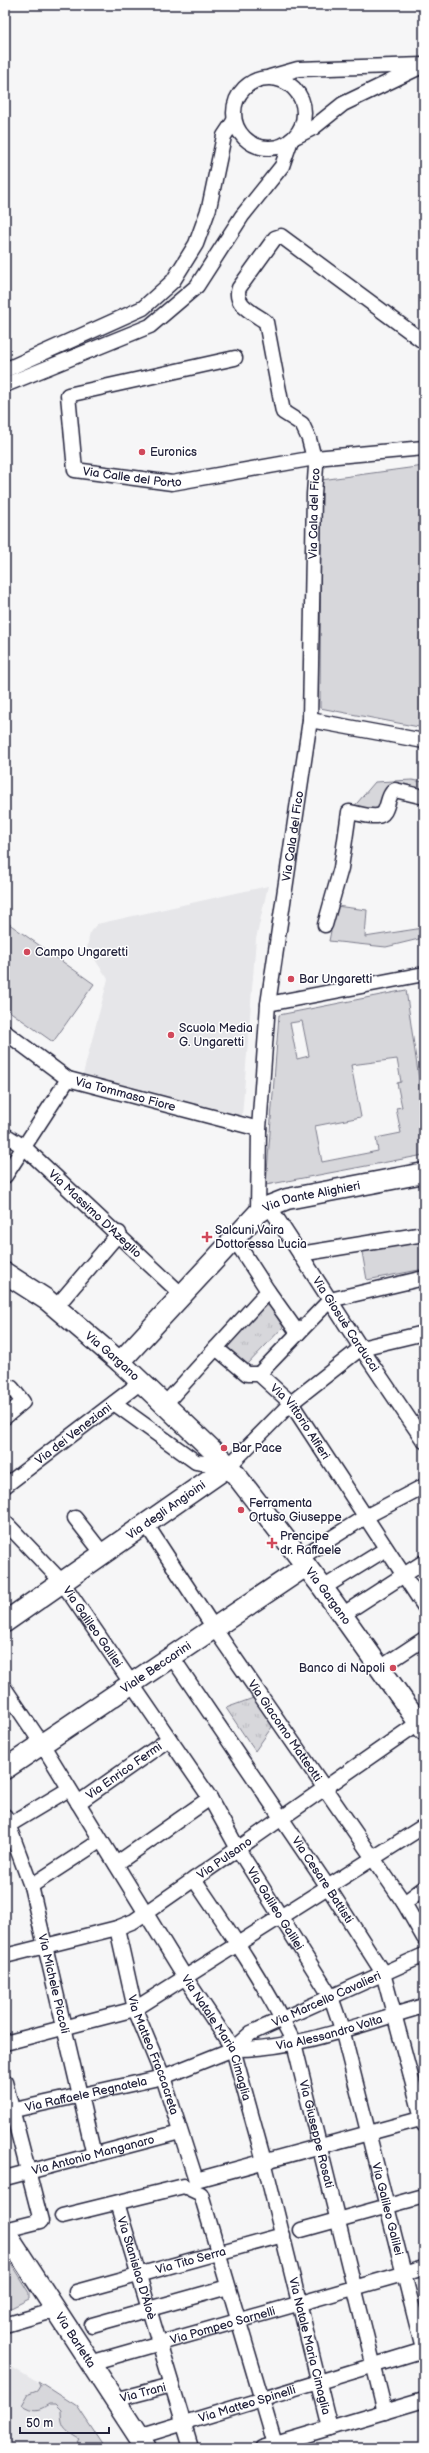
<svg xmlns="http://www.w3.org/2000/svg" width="429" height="2453" viewBox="0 0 429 2453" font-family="'Balsamiq Sans',sans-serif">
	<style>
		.built { fill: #e6e6e9 }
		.grass { fill: #d7d7db; stroke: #7c7c8b; fill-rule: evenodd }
		.park { fill: url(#park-tufts); stroke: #7c7c8b }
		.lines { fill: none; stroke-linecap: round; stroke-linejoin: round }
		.street-casing { stroke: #22223b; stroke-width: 17 }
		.secondary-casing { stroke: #22223b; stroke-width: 23 }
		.street { stroke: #fff; stroke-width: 14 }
		.secondary { stroke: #fff; stroke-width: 20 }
		.poi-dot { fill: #d1495b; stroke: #fff; stroke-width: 1.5 }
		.labels { text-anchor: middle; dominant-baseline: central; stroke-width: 3; stroke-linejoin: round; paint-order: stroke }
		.poi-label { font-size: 12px; fill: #22223b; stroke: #fff; text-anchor: start }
		.street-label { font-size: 12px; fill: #22223b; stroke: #fff }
	</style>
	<defs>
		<pattern id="park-tufts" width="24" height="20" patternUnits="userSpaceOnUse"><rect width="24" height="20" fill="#d7d7db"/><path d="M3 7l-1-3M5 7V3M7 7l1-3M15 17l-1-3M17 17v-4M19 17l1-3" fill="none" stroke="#b8b8bd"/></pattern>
	</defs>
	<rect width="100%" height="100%" fill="#f6f6f7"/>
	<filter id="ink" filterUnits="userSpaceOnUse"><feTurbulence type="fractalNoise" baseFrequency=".025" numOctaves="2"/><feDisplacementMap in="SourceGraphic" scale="8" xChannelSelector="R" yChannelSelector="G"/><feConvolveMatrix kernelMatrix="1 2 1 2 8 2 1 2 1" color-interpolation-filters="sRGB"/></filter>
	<g filter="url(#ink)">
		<g class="built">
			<polygon points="268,886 256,939 242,1117 83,1074 108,979 87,948 90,932 97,924"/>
			<polygon points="5,2363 77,2406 105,2448 5,2448"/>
		</g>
		<g class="grass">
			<polygon points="424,466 424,728 320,708 321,480"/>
			<polygon points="412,780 424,782 424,793 396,787 379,813 352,809 375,782"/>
			<polygon points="336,906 367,910 365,937 423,928 423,938 386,947 329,941"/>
			<polygon points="5,921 94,984 53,1042 5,1008"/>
			<path d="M406 990 424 1114V1155L266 1185 279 1015ZM302 1021 309 1056 297 1059 290 1023ZM397 1059 401 1082 397 1083 402 1107 396 1108 401 1133 376 1138 378 1151 322 1162 315 1126 361 1117 351 1065Z"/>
			<polygon points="424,1240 424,1269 367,1280 362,1252"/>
			<polygon points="11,2264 29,2293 29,2299 5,2311 5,2268"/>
			<path d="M38 2381 77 2406 105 2448H88L77 2442 79 2439C64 2430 61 2428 61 2410L55 2404H49C39 2411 33 2412 22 2405L29 2393 37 2390 40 2385Z"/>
		</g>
		<g class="park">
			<polygon points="267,1302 283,1327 246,1366 224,1348"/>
			<polygon points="256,1697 274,1724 255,1751 226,1708"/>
		</g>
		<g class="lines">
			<defs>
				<g id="street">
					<polyline points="270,77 298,69 424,65"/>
					<circle cx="269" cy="113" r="35"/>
					<polyline points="297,136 313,128 343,104 418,68"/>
					<path id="s1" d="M235 358 68 395 75 470 172 483 315 458 424 448"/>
					<polyline points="5,370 143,308 173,281 196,244 209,208 224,136 234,121"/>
					<polyline points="5,385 150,326 197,286 242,216 282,166 291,140"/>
					<polyline points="310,720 424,741"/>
					<path d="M325 925 341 868 349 812C357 813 368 817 377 816 390 815 385 796 395 790L424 797"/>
					<polyline points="268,1004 424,974"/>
					<path id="s2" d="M5 1032 68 1079 259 1129"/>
					<path id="s3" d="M5 1135 24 1147 183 1296"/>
					<polyline points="5,1176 68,1079"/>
					<path id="s4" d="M269 1206 361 1348 424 1441"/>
					<path id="s5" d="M258 1213 259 1129 268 1004 310 720 314 494 316 466 309 439 302 424 283 412 266 322C254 313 233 305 239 288L275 238 281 236 424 342"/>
					<polyline points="300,1254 424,1234"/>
					<polyline points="268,1291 298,1333"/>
					<polyline points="56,1307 119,1233"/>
					<path id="s6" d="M216 1348 247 1374H259L291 1403 424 1606"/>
					<polyline points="259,1374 330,1300 424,1278"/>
					<polyline points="5,1393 12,1388 23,1402 5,1417"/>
					<polyline points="114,1403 196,1462 229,1466 291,1403 361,1348 424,1333"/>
					<polyline points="164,1405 268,1291 235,1240"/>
					<path id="s7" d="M5 1486 141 1382"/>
					<polyline points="75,1518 103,1554"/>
					<path id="s8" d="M5 1522 62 1582 210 1798 238 1849 331 1997 342 2029 424 2353"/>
					<path id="s9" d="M146 1524 214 1628 404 1903 424 1938"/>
					<polyline points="300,1558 365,1517 424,1486"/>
					<polyline points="323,1588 386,1549"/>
					<polyline points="342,1615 424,1562"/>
					<path id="s10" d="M172 1657 328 1887 383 1973 424 2125"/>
					<polyline points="380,1668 424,1639"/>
					<path id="s11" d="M5 1689 42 1744 185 1977 233 2049 264 2161 330 2428"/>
					<path id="s12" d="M78 1803 169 1739"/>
					<path id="s13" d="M5 1816 31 1886 94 2155"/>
					<polyline points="9,1825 69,1789"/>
					<polyline points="116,1864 210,1798"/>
					<path id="s14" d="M194 1879C230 1932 266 1985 294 2043L385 2412"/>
					<polyline points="31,1886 100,1841"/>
					<polyline points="404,1903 424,1888"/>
					<path id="s15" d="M117 1928 135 2009 163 2077 196 2180 424 2118"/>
					<path id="s16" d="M5 1956 117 1928 134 1921 424 1719"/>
					<polyline points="5,2043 135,2009 424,1826"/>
					<path id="s17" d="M233 2049C296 2050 363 2023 424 2006"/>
					<polyline points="5,2082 41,2221 5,2230"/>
					<path id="s18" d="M5 2112 163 2077 233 2049 251 2033 424 1955"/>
					<path id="s19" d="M5 2178 180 2132"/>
					<path id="s20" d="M117 2203 191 2448"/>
					<polyline points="62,2216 184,2186 201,2194 275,2444"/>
					<polyline points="301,2230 424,2196"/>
					<path id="s21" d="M76 2292 283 2235"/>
					<polyline points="5,2325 46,2313 58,2313"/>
					<polyline points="92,2325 228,2287"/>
					<path id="s22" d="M90 2363 424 2268"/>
					<path id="s23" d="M114 2400 172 2385"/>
					<path id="s24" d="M138 2437 424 2350"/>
					<polyline points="262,2448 424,2400"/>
				</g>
				<g id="secondary">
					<path id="s25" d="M5 1273 47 1300 120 1362 229 1466 323 1588 424 1730"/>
					<path id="s26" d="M120 1362 258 1213 269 1206 287 1199 424 1173"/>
					<path id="s27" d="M5 1622 229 1466"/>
					<path id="s28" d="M5 1769 306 1566"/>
					<path id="s29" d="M5 2232 146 2448"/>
				</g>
			</defs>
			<use href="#street" class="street-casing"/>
			<use href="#secondary" class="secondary-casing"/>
			<use href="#street" class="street"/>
			<use href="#secondary" class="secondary"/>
		</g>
	</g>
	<g class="poi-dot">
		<circle cx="142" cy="452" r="4"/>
		<circle cx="27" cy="952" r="4"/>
		<circle cx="291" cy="979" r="4"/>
		<circle cx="171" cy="1035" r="4"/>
		<path d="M205 1231h4v4h4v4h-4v4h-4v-4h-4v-4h4z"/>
		<circle cx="224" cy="1448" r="4"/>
		<circle cx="241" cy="1510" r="4"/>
		<path d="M270 1537h4v4h4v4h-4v4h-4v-4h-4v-4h4z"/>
		<circle cx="393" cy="1668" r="4"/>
	</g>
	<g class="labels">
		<g class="poi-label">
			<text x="150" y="452">Euronics</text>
			<text x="35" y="952">Campo Ungaretti</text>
			<text x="299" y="979">Bar Ungaretti</text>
			<text x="179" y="1028">Scuola Media<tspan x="179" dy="14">G. Ungaretti</tspan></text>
			<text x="215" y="1230">Salcuni Vaira<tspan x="215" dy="14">Dottoressa Lucia</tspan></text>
			<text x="232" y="1448">Bar Pace</text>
			<text x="249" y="1503">Ferramenta<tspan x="249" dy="14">Ortuso Giuseppe</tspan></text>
			<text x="280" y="1536">Prencipe<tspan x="280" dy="14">dr. Raffaele</tspan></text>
			<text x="385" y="1668" text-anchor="end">Banco di Napoli</text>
		</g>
		<g class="street-label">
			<text stroke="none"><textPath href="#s1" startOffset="304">Via Calle del Porto</textPath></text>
			<text stroke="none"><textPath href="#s5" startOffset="703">Via Cala del Fico</textPath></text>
			<text stroke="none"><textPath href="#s5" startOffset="379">Via Cala del Fico</textPath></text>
			<text stroke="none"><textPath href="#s2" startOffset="138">Via Tommaso Fiore</textPath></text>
			<text stroke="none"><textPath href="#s26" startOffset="260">Via Dante Alighieri</textPath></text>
			<text stroke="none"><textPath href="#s3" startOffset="120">Via Massimo D'Azeglio</textPath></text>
			<text stroke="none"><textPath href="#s4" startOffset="141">Via Giosuè Carducci</textPath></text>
			<text stroke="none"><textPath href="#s25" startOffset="136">Via Gargano</textPath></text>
			<text stroke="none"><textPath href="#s6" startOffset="116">Via Vittorio Alfieri</textPath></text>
			<text stroke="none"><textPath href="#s7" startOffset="86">Via dei Veneziani</textPath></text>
			<text stroke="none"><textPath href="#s27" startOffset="196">Via degli Angioini</textPath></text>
			<text stroke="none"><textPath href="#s25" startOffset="460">Via Gargano</textPath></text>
			<text stroke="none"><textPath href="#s8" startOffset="137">Via Galileo Galilei</textPath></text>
			<text stroke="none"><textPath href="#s28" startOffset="182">Viale Beccarini</textPath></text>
			<text stroke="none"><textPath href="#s9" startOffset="249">Via Giacomo Matteotti</textPath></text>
			<text stroke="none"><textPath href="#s12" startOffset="56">Via Enrico Fermi</textPath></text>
			<text stroke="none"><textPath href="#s16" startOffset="244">Via Pulsano</textPath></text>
			<text stroke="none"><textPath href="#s10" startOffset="269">Via Cesare Battisti</textPath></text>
			<text stroke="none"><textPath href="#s8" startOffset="473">Via Galileo Galilei</textPath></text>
			<text stroke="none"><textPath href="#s13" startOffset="175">Via Michele Piccoli</textPath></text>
			<text stroke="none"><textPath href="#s18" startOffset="344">Via Marcello Cavalieri</textPath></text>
			<text stroke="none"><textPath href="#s17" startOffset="98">Via Alessandro Volta</textPath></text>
			<text stroke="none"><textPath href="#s11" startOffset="409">Via Natale Maria Cimaglia</textPath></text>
			<text stroke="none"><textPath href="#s15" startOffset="132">Via Matteo Fraccacreta</textPath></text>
			<text stroke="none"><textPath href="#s18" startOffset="83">Via Raffaele Regnatela</textPath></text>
			<text stroke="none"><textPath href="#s14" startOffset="286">Via Giuseppe Rosati</textPath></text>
			<text stroke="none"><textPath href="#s19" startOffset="91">Via Antonio Manganaro</textPath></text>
			<text stroke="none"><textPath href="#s8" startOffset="797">Via Galileo Galilei</textPath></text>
			<text stroke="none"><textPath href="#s21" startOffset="119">Via Tito Serra</textPath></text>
			<text stroke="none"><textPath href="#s20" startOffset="68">Via Stanislao D'Aloè</textPath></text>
			<text stroke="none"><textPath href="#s22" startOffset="138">Via Pompeo Sarnelli</textPath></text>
			<text stroke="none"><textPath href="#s29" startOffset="129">Via Barletta</textPath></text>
			<text stroke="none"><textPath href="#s11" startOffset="733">Via Natale Maria Cimaglia</textPath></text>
			<text stroke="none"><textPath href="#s23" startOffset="30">Via Trani</textPath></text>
			<text stroke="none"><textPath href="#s24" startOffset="114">Via Matteo Spinelli</textPath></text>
		</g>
	</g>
	<rect width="429" height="2453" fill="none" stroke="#fff" stroke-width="20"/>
	<rect x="10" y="10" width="409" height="2433" fill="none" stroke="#22223b" stroke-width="1.5" filter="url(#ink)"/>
	<path d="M20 2427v6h89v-6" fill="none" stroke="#22223b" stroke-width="2"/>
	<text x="26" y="2427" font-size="12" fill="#22223b" stroke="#ffffff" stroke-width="3" paint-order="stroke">50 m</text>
</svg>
